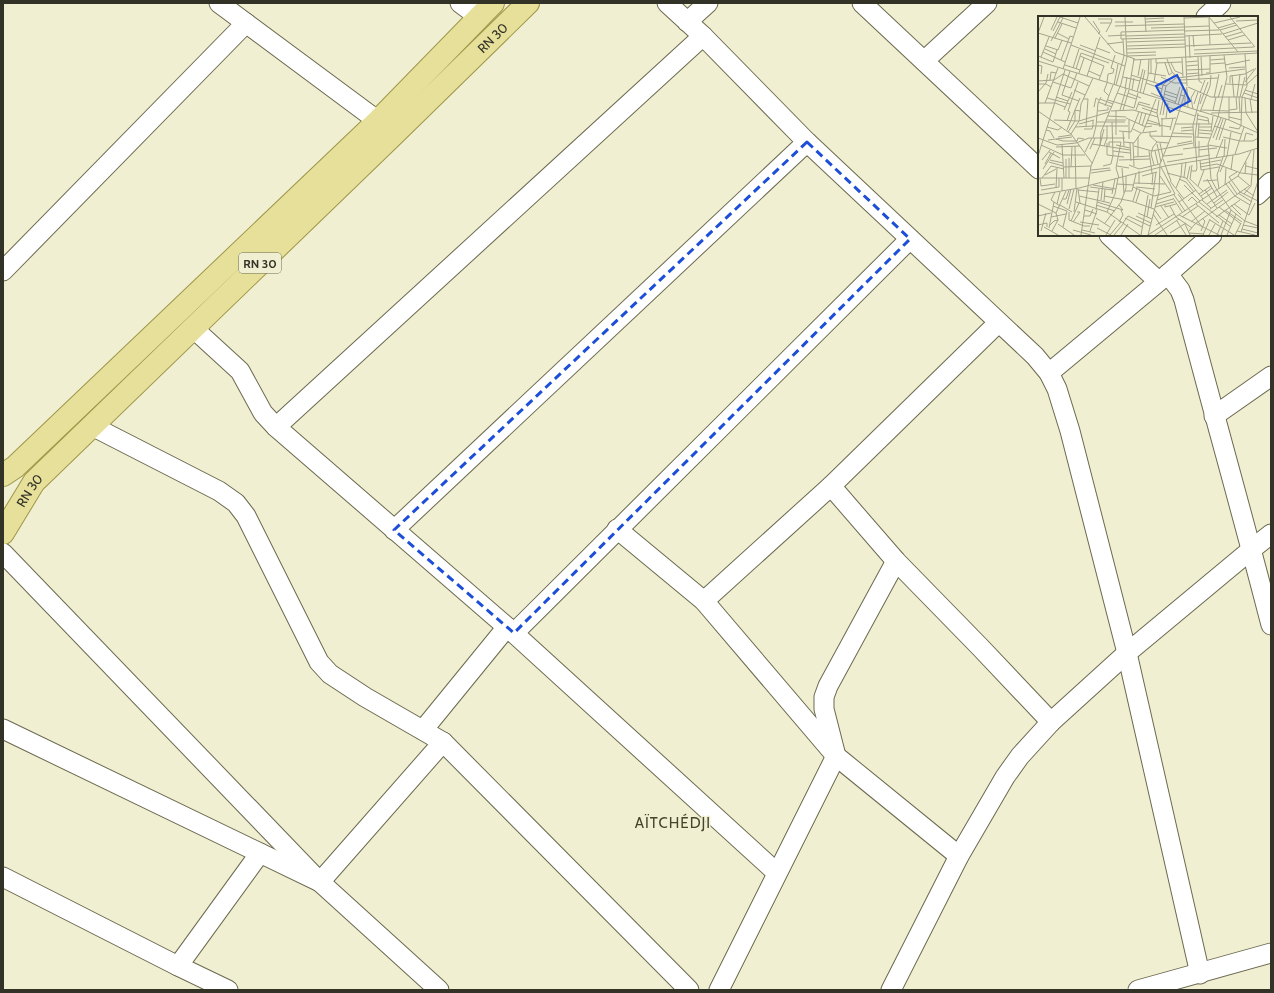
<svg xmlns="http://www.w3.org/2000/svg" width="1274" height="993" viewBox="0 0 1274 993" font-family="Cabin,sans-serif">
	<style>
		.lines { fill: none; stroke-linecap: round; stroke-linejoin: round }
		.minor-casing { stroke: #6b694f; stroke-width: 21 }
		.major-casing { stroke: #9d9647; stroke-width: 24 }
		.minor { stroke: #fff; stroke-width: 19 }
		.major { stroke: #e6e09b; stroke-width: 22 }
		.marked { fill: none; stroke: #1d4ed8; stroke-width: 3; stroke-dasharray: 8 5; stroke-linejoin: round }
		.labels { text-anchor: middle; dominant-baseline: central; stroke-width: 3; stroke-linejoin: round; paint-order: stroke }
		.shield { fill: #f1efd2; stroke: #6c6b5a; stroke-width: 1 }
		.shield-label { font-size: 12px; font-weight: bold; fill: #333226 }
		.street-label { font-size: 13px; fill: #333226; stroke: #f1efd2 }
		.quarter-label { font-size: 15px; letter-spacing: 1px; fill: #46442b; stroke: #f1efd2 }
		.inset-road { fill: none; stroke: #a5a38d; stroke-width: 1 }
		.view { fill: #1d4ed8; fill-opacity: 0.15; stroke: #1d4ed8; stroke-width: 2 }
		.inset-edge { fill: none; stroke: #333226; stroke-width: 2 }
	</style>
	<rect width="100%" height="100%" fill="#f1efd2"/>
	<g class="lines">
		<defs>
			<g id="minor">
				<polyline points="219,3 378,121"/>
				<polyline points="460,3 479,17"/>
				<polyline points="667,3 703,36 807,142 1035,356 1049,373 1057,389 1070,431 1127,653 1200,974"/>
				<polyline points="862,3 1039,169"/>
				<polyline points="1206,17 1221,3"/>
				<polyline points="687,22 708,3"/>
				<polyline points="924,61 987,3"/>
				<polyline points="1257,195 1271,182"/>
				<polyline points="1109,235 1158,281"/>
				<polyline points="3,271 246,23"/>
				<path d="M1168 274 1180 290 1184 300C1212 408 1243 516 1271 625"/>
				<polyline points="193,328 240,371 263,413 276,427 507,627 777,873"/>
				<polyline points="1049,373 1168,274 1212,235"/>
				<polyline points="1214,416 1271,376"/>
				<polyline points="92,426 219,491 236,503 246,516 319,662 330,674 365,697 443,742 689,990"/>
				<polyline points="276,427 703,36"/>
				<polyline points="831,486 896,561 980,647 1051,722"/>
				<polyline points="617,529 704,601 836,756 959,856"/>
				<polyline points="394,530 807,142"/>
				<polyline points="3,553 320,882 439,990"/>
				<polyline points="704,601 831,486 998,323"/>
				<polyline points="514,633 910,239"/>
				<polyline points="3,729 320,882 443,742"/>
				<polyline points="423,730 507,627"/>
				<polyline points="3,877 178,966 228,990"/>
				<polyline points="178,966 260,853"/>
				<polyline points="719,990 836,756 824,709 824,697 828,686 896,561"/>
				<polyline points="891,990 959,856 1005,777 1020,756 1051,722 1127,653 1252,549 1271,534"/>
				<polyline points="1138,990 1271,953"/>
			</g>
			<g id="major">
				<polyline points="3,475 15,467 378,121 493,3"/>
				<path id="s1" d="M3 533 34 482 393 135 528 3"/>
			</g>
		</defs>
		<use href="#minor" class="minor-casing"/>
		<use href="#major" class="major-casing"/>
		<use href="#minor" class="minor"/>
		<use href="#major" class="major"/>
	</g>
	<path class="marked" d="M807 142 910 239 514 633 394 530Z"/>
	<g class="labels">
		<rect class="shield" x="239" y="253" width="42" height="20" rx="3"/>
		<g class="shield-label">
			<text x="260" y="263">RN 30</text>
		</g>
		<g class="street-label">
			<text stroke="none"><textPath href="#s1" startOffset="698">RN 30</textPath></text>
			<text stroke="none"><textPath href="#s1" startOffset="50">RN 30</textPath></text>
		</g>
		<g class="quarter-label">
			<text x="673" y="823">AÏTCHÉDJI</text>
		</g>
	</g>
	<g transform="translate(1038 16)">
		<rect width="220" height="220" fill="#f1efd2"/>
		<path class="inset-road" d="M22 1 40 7M47 1 77 36 97 43M107 1 108 16M146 1 149 70M171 1 200 36M192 1 217 31M146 2 171 1M171 2 172 29M60 3H74L73 7M107 3 126 2M55 5 62 16 60 18M198 5 220 4M20 6 38 12M77 6H95M107 6 126 5M62 7H73L68 16M176 7 202 1M77 10 146 8M146 11 171 10M113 12 146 11M180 12 197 7M13 14 19 1M182 14 199 9M15 15 22 1M146 15 181 14M83 16V23L147 21M83 16 146 14M0 17 6 1M19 17 31 23M185 18 220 7M151 19 152 42M155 19 156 31M70 20 88 19M88 20 146 18M147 20 184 18M187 21 204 16M17 22 24 8M190 24 207 19M13 25 25 2M89 26 147 24M69 28 85 26M33 29 87 50M42 29 58 35M8 30 20 34 24 24M89 30 147 28M147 30 213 27M59 32 72 37M7 33 18 38M89 33 147 31M156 34 216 31M5 36 27 46M0 37V17L33 27M89 37 118 36M156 38 219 35M0 40 15 46 19 34M42 40 66 50 61 64M89 40 118 39M3 41 11 21M160 41 161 65 164 67M163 41 164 60M144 42 145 61M118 43V47L144 46M129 43 134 56 143 64 180 62M23 44 32 20 35 21M95 44 220 37M172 44 186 43M0 45 191 104 220 117M148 46 160 45M127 47 131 59 135 56M133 47 137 55 145 58M172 48 187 47M0 49 4 50 3 58M27 49 42 54M187 49 212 44M148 50 160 49M35 52 41 33M191 52 207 51M25 53 42 1M38 53 43 37 71 47M148 54 172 53M32 55 24 79 41 85M51 55 62 60M41 57 46 42M110 57 128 60M113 57V43M168 57H172V40M148 58 161 57M93 59 128 70M194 59 196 81M49 60 62 21M100 60 103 43M85 61 102 65M123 61 136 67H149M140 62 207 53M12 64 13 56 18 57M0 65 16 64 25 58 51 70M15 66 33 72 39 57M69 66 70 58 75 57 76 53 73 52 77 39M116 66 119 47M207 66 218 52M69 67 66 75 71 80M108 67 124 73M192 67V60L207 58 216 53M0 68H8L13 71M188 68 208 69 220 58M76 69 80 48M78 69 86 40 85 23M125 69 137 58M150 71 173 81H203L220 85M87 73 89 61M91 73 96 43M149 73 150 92M36 74 47 79M94 74 96 62M207 74 220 78M127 75 139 79M0 76 8 67 10 58M99 76 105 53M79 77 98 83M90 77 103 82M102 77 107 54M113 77 125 82M162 77 167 64M206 77 220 82M105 78 110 60 111 43M126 78 139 82M142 79 147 80V91M18 81 30 85M122 81 125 69M125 81 138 86M191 81V104M199 81 202 58M201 81 202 97M202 81 207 61M9 82 32 88M176 82 181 58M180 82 184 69M207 82 208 97 220 116M45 83H50L48 110M62 83 75 88M212 83 214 97M213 83 217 68M70 84 96 92M121 84 119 97 122 111M60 86 74 91M0 87H17L27 91M7 87 20 52M100 88 119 94M137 88 142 71M156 88 160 76M162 88 170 66M140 89 145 70M67 90 75 69M56 91 58 82 61 84M130 91 157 100M96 92 100 77M104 92 119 97M155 93 153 82 157 75M26 94 34 76M82 94 88 73M85 94 91 74M98 94 101 86 112 89M163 94 191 95M175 94 178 81M191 94 199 93 198 81M0 95 33 118 54 147M60 95 70 94V91M73 95 95 94 120 101M162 96 172 70 173 59M173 97 220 96M122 99 128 70 139 61M125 99 127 86M159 99 170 102 171 108M70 100 88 101M191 101 204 104M88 102 108 111 114 110M128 102 130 87M123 103 138 102M159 103 171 105M16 104 41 105 71 96M68 104H88M91 104V123M109 104 122 108M29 105 32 96 30 95 40 66M59 106H87M108 107 133 111M41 108 56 104M101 108 104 96M137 108H174M104 110 108 97M176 110 203 118M9 111 20 114 24 111M37 111 55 110V104M161 111H174M191 111 201 113 203 109 204 81 209 70 207 38M143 112 155 111M46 113H54L55 110H58L60 87 63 81M95 113 103 117 119 115M8 114 12 115 16 122M29 114 37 94 42 95M132 114 135 102M161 114 174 115M81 115 93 116 101 96M143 115 155 114M173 115 175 100M30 116 37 105V94L42 82M85 116 86 130M105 116 118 83M112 116V120L119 126M135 117 155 118M161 117 173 118M33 118 41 105 43 88 55 62M78 119V94M112 120 154 121M124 120V102M20 121 33 119M157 121 172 122M160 121 161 107M185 121 202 125H215L220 122M0 122 19 129 38 127 51 122H87M55 122 58 110H90M175 122 183 102M18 123 25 125H39L40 122 46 123M10 124 34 121M178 124 185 103M181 124 188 103M206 125 208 117 215 119M86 126 96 127 103 117M69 127V139L86 141M92 127 93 145M95 127 96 150M122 127 125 141M54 128 92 134M119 128 123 146M139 128 154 125M3 129 25 139H47M24 129 26 162M62 129 66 113M78 129 92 132M170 129 189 132M37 130 38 173M66 130 69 122V110M96 130 114 135 155 127M18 131 42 130M71 131V126H83M156 131 155 109 163 78M52 133 57 122M145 133 170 130M161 134 179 132M75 135 92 137M111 135 114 157M117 135 120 148M11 136 22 142M47 136 54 122M197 138 206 111M0 140 27 54M126 140 145 138M96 141 111 140M100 141V121M161 141V125M186 141 187 123M31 142V162M178 142 185 123M125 143 133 165M4 144 12 134M12 144 25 147M81 144 112 143M162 144 163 154 181 151M11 146 25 150M129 146 172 139M7 148 13 137M162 148 183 144M91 149 101 153 122 148M116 149 113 138 115 131 119 126 131 127M154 149 152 163 165 175M65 150 73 148 75 139 74 106M79 150 91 152M208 150 220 153M26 151 53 150M33 151 34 131M162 151 179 148 203 157 220 159M84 152 86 177M5 153 16 136M53 154 72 152M193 154 195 139M153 155H158L159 152 157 121 160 97M182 156 189 140 193 116M199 156 191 161 202 176M53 157 73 154M129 157 148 162 165 183M207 158 208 146M7 159 18 153M104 160 119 156M122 160 133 176M143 160 144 147M200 160 212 170M146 161 148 146M0 162H52M2 162 3 170 17 168M4 162 13 150 26 153M28 162V143M81 162 78 152 83 126M141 163 148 166 156 176M149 163 152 150M169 163 179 181M132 165 146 183M165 165 179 164M191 166 199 178M96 167 127 168M79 168 96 169M101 168V155M188 168 197 180M55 169 78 173M114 169 115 157M146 169 162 185M187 169 188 152M160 170 166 154M52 171 75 174M95 171 116 180 133 176M98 171 117 173M18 172 19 152M138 172 143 160M40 173 42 187M181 173 179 159 185 141M206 173 216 180M3 174 21 171V162M40 174 60 176M167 174 179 192M179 174 173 163 170 128 180 101 189 61 186 39M179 174 193 194 207 205 220 210M24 175V162M87 175H94L98 158M17 176 13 184 22 190M202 176 220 185M200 177 214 186M74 178 77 163M140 178 164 211M161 178 173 170M206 178 213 170 216 134M0 179 41 172 127 150 201 138 220 132M136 179 147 195M41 180 72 187M66 180 93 185 116 193M163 180 174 172M197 180 212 189M135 182 144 196M25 183H28L31 174M63 184 65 166M119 184 137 178 123 151M164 184 173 192M66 185 67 173M95 185 99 172M150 185 154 181 160 187M38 186 69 196 102 219M59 186 85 194 81 189M98 186 102 174M141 186 158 174M161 186 193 211M176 187 190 176M0 188 18 197 20 204M19 188 22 176M29 188 33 173M118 188 135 183M158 188 181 207M169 188 189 174M196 188 211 199 217 187M22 189 34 196M58 189 77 195M127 189V191L138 188M193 189 203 199M15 190 29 195 25 211M123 190 131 202M132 190 138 201 154 212M117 191 136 186M181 191 203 208M113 192 118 156M31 193 36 173M116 193 123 203M172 193 185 184M47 194 59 198M58 194 61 173M187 194 204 206M31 196V204L46 210H52M36 196 39 172M69 196 77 178 80 162M18 197 28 175M100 197 114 203M115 198 129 219M141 199 181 219M181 199 194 208M0 200 13 197M46 200H52L55 193M98 200 113 207M13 201 28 198M109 201 112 183M144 201 160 190M178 201 202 184M58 202 72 211M87 202 104 211M172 204 196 219M33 205 41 187M139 205 148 219M35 206 42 196H39M42 206 61 209M81 206 85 199 83 194M153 206 167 195M67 207 83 186 88 172V160M85 207 90 200 112 210M20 208 36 219M147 208 152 219M0 209 9 207V211M12 209 16 205 20 204 14 215M118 209 136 198M205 209 220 212M6 211 20 219M11 212 16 186M59 212 73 219M204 213 220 217M35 214 53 219M44 214 57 217M3 215 8 197M52 215 59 194M151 215 157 208 211 170M163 215 167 205 164 202M199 215 217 219M203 216 220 165M132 217 148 207M151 217 166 218M43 219 53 150 62 129 63 116 83 68 89 41 87 1M68 219 77 204M72 219 83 206M76 219 86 207M83 219 90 208M103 219 110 179M110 219 121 176 122 148 133 121 149 71M110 219 200 160 213 135M117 219 141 203M165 219 172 203M171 219 177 208M179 219 185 205M183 219 193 194M189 219 198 198M197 219 203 207"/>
		<path class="view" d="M139 59 152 85 132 96 118 70Z"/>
		<rect width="220" height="220" class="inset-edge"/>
	</g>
	<rect width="1274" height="993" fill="none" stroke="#333226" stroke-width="8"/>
</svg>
